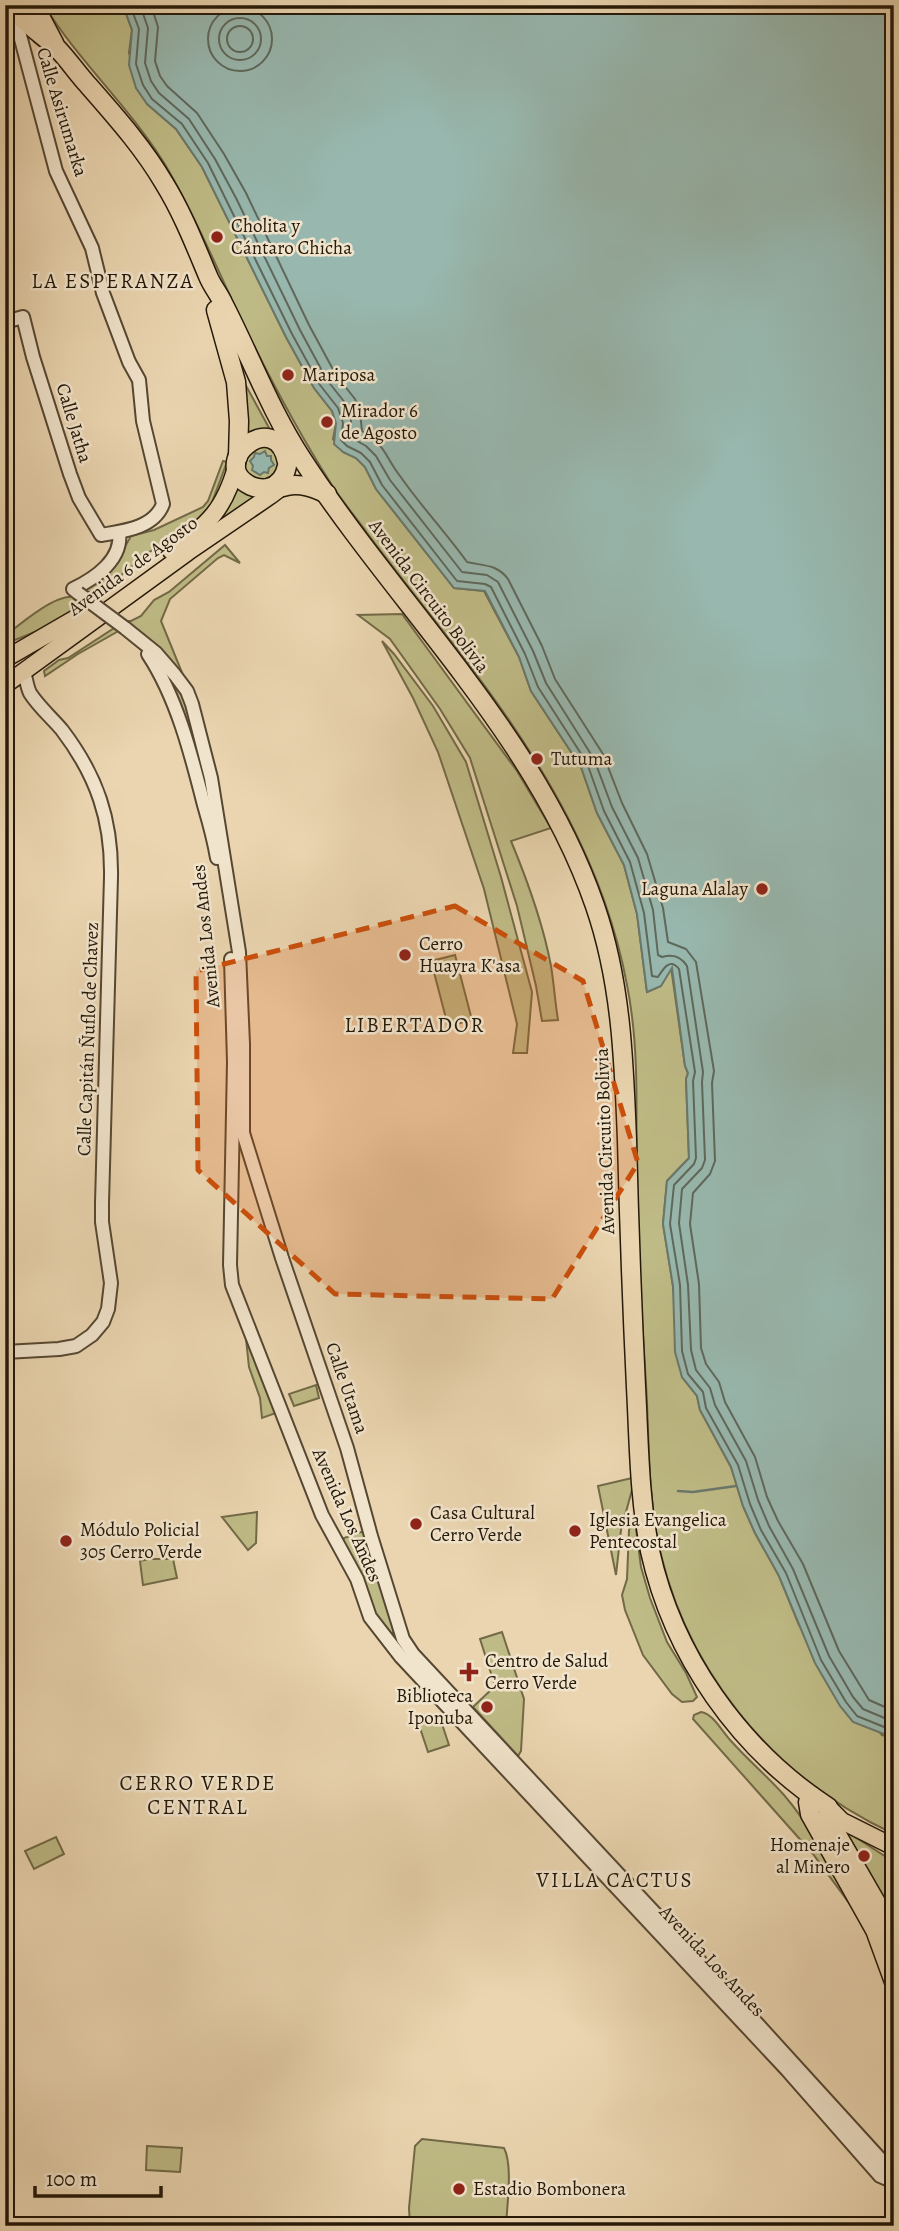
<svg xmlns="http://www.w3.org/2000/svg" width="899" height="2231" viewBox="0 0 899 2231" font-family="Alegreya,serif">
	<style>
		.green { fill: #bfbb86; stroke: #726a47; stroke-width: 2 }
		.water { fill: #98b8af; stroke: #6a786c; stroke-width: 2 }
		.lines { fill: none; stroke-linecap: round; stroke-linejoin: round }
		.shore { stroke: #5e685c; stroke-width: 2 }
		.stream { stroke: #6a786c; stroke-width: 2.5 }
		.minor-casing { stroke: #564732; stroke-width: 16 }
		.major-casing { stroke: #241808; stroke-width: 19 }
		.highway-casing { stroke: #241808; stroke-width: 21 }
		.minor { stroke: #f1e4cc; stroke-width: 12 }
		.major { stroke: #ead5b0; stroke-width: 16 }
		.highway { stroke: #ead5b0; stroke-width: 18 }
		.minor-bridge-casing { stroke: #564732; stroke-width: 16; stroke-linecap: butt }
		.minor-bridge { stroke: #f1e4cc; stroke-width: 12 }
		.marked { fill: #cb4f0b; fill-opacity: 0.2; stroke: #cb4f0b; stroke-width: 5; stroke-dasharray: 14 9; stroke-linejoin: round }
		.poi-dot { fill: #8f2418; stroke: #f1e4cc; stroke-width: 2.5 }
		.labels { text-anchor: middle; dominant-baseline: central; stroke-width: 5; stroke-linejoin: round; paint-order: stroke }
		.street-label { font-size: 19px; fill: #241808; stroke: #f1e4cc }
		.poi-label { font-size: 19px; fill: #241808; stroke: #f1e4cc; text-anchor: start }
		.neighbourhood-label { font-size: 21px; letter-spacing: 2px; fill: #241808; stroke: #f1e4cc }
	</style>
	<rect width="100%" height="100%" fill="#ead5b0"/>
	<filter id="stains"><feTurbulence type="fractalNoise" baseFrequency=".00286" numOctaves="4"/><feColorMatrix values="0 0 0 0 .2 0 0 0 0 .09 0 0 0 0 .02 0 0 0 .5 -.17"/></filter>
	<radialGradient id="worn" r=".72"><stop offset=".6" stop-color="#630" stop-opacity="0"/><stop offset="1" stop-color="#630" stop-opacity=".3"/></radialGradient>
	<g class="green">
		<path d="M44 5H123L132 30 129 53 147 104 176 129 202 167 286 337 314 388 332 411 336 424 333 439 343 452 356 458 365 467 376 489 454 588 484 591 519 657 531 691 581 767 597 813 624 865 637 914 647 992 661 986 671 967 685 1066 688 1073 686 1079 689 1158 667 1181 663 1224 673 1286 682 1377 697 1396 700 1410 731 1467 743 1506 755 1533 779 1576 799 1625 882 1735 894 1738V1834C771 1777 680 1665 656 1531 648 1483 649 1433 646 1384 642 1318 637 1251 636 1184 636 1118 640 1050 627 985 605 866 542 761 470 666 436 622 401 578 367 533 355 516 341 500 330 482 300 435 273 384 248 334 222 281 200 225 170 173 135 112 81 65 44 5Z"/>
		<polygon points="239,373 273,435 247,437"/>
		<polygon points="263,443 280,456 275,478 257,483 248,478 242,459"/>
		<path d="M223 461 227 462 211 505 193 525 143 556 128 570 96 594 72 617 5 644V636C20 624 55 594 74 597L119 557 131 536 154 530 203 507 208 501Z"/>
		<path d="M239 482 263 494 197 539C216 523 233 507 239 482Z"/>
		<path d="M225 545 240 563 224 555 218 558 170 599 161 621 187 685C175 668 163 653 148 638 142 632 136 630 131 624L78 654 45 676 44 671 59 660 68 658 125 621H131L141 616 154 600 169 592Z"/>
		<path d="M402 614 517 771 551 828 511 841C528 882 543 923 551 966 554 984 555 1002 558 1020L542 1021 536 986 517 906 470 758 440 709 390 639 358 615Z"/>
		<polygon points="382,641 394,654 433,706 466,762 501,877 532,992 527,1053 513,1053 517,1024 484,889 438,752 413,698"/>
		<polygon points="162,665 188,703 217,831"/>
		<polygon points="455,955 472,1020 448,1026 431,961"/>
		<polygon points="246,1339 276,1413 262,1418 260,1398 249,1367"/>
		<polygon points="316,1385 319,1398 294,1406 289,1394"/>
		<polygon points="632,1478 632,1490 621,1530 616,1575 598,1486"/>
		<polygon points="257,1512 256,1543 248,1550 222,1517"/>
		<polygon points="635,1521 641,1567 650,1598 667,1642 686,1673 697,1697 693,1701 682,1702 672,1694 643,1655 625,1610 622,1595 627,1579 629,1530 632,1523"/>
		<polygon points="361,1532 366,1533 394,1630 392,1635 372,1610 342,1542 344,1538"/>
		<polygon points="149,1559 173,1559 177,1578 143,1585 140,1561"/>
		<polygon points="502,1632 524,1699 521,1751 518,1756 473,1707 495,1686 480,1639"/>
		<path d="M701 1712C714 1714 722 1732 731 1741 748 1760 767 1776 784 1795 815 1831 836 1877 860 1918L813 1854 693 1719 694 1715Z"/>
		<polygon points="440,1718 449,1745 428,1752 419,1725"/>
		<polygon points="841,1828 894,1862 894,1919"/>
		<polygon points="56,1837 64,1854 34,1869 25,1851"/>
		<path d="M422 2139 504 2148C513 2165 507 2205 506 2226H410L409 2208 415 2146Z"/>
		<polygon points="147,2146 182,2148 180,2172 146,2170"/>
	</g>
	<g class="water">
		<polygon points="123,5 894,5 894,1738 853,1722 840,1706 815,1663 779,1576 755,1533 743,1506 731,1467 700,1410 697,1396 682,1377 675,1352 673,1286 663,1224 667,1181 689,1158 686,1079 688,1073 685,1066 672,968 661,986 647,992 637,914 624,865 597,813 581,767 531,691 519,657 485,591 454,588 376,489 365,467 356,458 343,452 334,444 336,423 332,411 314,388 286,337 202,167 176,129 147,104 136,88 129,65 132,30"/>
		<polygon points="265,451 267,456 271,456 271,460 274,465 269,468 268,473 264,472 260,475 252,470 253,466 250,461 254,457 255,453 260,454"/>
	</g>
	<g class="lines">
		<g class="shore">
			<path d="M130 5 139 29 136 64 143 85 152 99 182 124 208 163 292 334 320 385 338 408 343 423 341 440 347 446 361 453 370 462 382 485 457 581 485 584 491 587 525 654 538 687 587 763 604 811 630 862 644 913 652 976 658 977C663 969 670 957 679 969L695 1072 693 1081 696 1158 694 1164 674 1185 670 1224 680 1285 682 1351 688 1374 703 1392 706 1408 738 1465 750 1504 761 1530 786 1573 821 1660 846 1702 857 1716 894 1731"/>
			<path d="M140 5 148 28 145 63 151 81 159 93 189 119 215 159 236 198 300 330 327 380 346 404 351 421 350 437 366 446 376 456 390 480 462 572 487 575 498 582 533 651 546 683 594 759 612 807 638 858 653 910 658 955 662 957C672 954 681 956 687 966L703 1072 702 1082 705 1160 702 1168 682 1189 679 1223 688 1285 691 1350 696 1370 710 1388 715 1405 746 1461 758 1500 769 1526 793 1569 829 1656 853 1697 863 1709 894 1722"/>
			<path d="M151 5 158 27 155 61 160 76 167 86 197 113 224 154 246 193 309 325 336 375 355 399 360 412 362 431C387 447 384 455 400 476 421 506 446 533 467 562 484 566 497 564 508 579L542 646 555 679 603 754 622 803 647 854 663 908 668 942 686 949 696 962 714 1071 712 1083 715 1161 710 1174 693 1193 690 1224 699 1284 701 1348 706 1364 719 1382 725 1402 755 1457 767 1497 778 1521 803 1564 839 1651 869 1700 894 1711"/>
			<circle cx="240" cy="39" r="32"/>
			<circle cx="240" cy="39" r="21"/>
			<circle cx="240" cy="39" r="13"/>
		</g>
		<g class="stream">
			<polyline points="83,11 106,13 116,7 127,5"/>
			<polyline points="678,1491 693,1492 736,1486"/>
		</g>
		<defs>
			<g id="minor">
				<path d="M5 322 23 317 33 357 70 474 79 498 101 535C124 531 154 528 163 504L143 421 139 380 129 362 103 293 92 248 56 171 13 9"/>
				<path d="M78 593 73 589C96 578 123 559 119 532"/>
				<polyline points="125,628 156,653 175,675 187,691 192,704 211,778 239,952 243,1044 243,1133 282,1258 347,1448 371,1536 403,1639 413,1654 722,1985 894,2174"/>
				<path d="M148 654C177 698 191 754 204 805 209 822 214 840 217 858"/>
				<polyline points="231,959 234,1062 230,1265 232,1285 322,1515 357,1579 370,1617 401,1657 787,2070 880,2176 894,2182"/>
				<path d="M5 1352 59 1349 76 1346 92 1335 103 1322 108 1309 111 1283 102 1222V1203L111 877C112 820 97 776 62 730 52 718 38 706 30 693 27 687 26 678 24 672"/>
			</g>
			<g id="major">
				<path d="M171 551C209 523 224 511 237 464"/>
				<polyline points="5,659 88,611"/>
				<polyline points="5,685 188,552 270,496 278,490 281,482"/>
				<polyline points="828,1807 842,1821 894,1847"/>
			</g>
			<g id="highway">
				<path d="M9 5C19 15 28 25 39 33 44 38 50 41 55 46 67 58 77 73 88 85 115 116 143 147 164 183 182 212 195 245 208 276 212 286 219 294 223 303 250 355 270 410 302 459 399 608 536 735 595 906 621 981 624 1060 627 1140 629 1222 632 1304 636 1387 639 1442 639 1497 650 1551 673 1655 739 1749 828 1807L829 1819 832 1826 881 1911 894 1942"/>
				<polyline points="34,5 54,43"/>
				<polyline points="216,310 236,382 239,421 238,457"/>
				<path d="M287 436C289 454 291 482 268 488 262 489 256 488 251 486 205 464 276 405 287 462"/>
				<path d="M270 488C277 489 279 488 287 486 301 483 314 488 327 494"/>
				<polyline points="812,1796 808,1802 810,1814 875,1930 894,1982"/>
			</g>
		</defs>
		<use href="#minor" class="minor-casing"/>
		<use href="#major" class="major-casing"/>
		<use href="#highway" class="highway-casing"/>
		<use href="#minor" class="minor"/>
		<use href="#major" class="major"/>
		<use href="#highway" class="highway"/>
		<defs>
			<polyline id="minor-bridge" points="78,593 125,628"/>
		</defs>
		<use href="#minor-bridge" class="minor-bridge-casing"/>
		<use href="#minor-bridge" class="minor-bridge"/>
	</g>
	<path class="marked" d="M455 906 583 981 638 1163 552 1299 335 1294 198 1170 196 971Z"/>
	<g class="poi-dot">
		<circle cx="217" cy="237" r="7"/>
		<circle cx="288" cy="375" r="7"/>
		<circle cx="327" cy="422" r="7"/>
		<circle cx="537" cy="759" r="7"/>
		<circle cx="762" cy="889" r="7"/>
		<circle cx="405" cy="955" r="7"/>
		<circle cx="416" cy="1524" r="7"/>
		<circle cx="575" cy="1531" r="7"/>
		<circle cx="66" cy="1541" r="7"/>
		<path d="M465.5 1661.5h7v7h7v7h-7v7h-7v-7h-7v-7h7z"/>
		<circle cx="487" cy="1707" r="7"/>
		<circle cx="864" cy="1856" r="7"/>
		<circle cx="459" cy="2189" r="7"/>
	</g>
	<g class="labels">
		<g class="street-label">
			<text transform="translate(62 112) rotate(73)">Calle Asirumarka</text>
			<text transform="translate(74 423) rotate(73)">Calle Jatha</text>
			<text transform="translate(133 566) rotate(-36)">Avenida 6 de Agosto</text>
			<text transform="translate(429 596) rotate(53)">Avenida Circuito Bolivia</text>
			<text transform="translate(206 936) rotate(-96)">Avenida Los Andes</text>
			<text transform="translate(88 1039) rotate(-88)">Calle Capitán Ñuflo de Chavez</text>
			<text transform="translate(605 1141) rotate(-92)">Avenida Circuito Bolivia</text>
			<text transform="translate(347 1388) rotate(71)">Calle Utama</text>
			<text transform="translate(347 1515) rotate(66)">Avenida Los Andes</text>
			<text transform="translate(712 1961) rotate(47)">Avenida Los Andes</text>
		</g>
		<g class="poi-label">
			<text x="231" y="226">Cholita y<tspan x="231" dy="22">Cántaro Chicha</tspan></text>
			<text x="302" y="375">Mariposa</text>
			<text x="341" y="411">Mirador 6<tspan x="341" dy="22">de Agosto</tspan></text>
			<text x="551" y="759">Tutuma</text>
			<text x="748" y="889" text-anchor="end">Laguna Alalay</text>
			<text x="419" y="944">Cerro<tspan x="419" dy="22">Huayra K'asa</tspan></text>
			<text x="430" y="1513">Casa Cultural<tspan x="430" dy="22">Cerro Verde</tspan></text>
			<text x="589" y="1520">Iglesia Evangelica<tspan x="589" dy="22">Pentecostal</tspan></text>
			<text x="80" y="1530">Módulo Policial<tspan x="80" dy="22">305 Cerro Verde</tspan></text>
			<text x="485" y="1661">Centro de Salud<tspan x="485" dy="22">Cerro Verde</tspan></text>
			<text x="473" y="1696" text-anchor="end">Biblioteca<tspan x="473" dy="22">Iponuba</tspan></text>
			<text x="850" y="1845" text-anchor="end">Homenaje<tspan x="850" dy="22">al Minero</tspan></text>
			<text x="473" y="2189">Estadio Bombonera</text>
		</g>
		<g class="neighbourhood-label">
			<text x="113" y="281">LA ESPERANZA</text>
			<text x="415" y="1025">LIBERTADOR</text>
			<text x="198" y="1783">CERRO VERDE<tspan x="198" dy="24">CENTRAL</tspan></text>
			<text x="615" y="1880">VILLA CACTUS</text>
		</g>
	</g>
	<rect width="899" height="2231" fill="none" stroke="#ead5b0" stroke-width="28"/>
	<rect x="7" y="7" width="885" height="2217" fill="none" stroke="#241808" stroke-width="3.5"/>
	<rect x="14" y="14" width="871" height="2203" fill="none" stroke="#241808" stroke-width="2"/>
	<path d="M35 2186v10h126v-10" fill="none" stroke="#241808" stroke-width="3.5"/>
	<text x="46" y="2186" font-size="21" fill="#241808" stroke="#f1e4cc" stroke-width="5" paint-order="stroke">100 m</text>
	<rect width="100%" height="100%" filter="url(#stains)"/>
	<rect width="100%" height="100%" fill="url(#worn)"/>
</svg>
